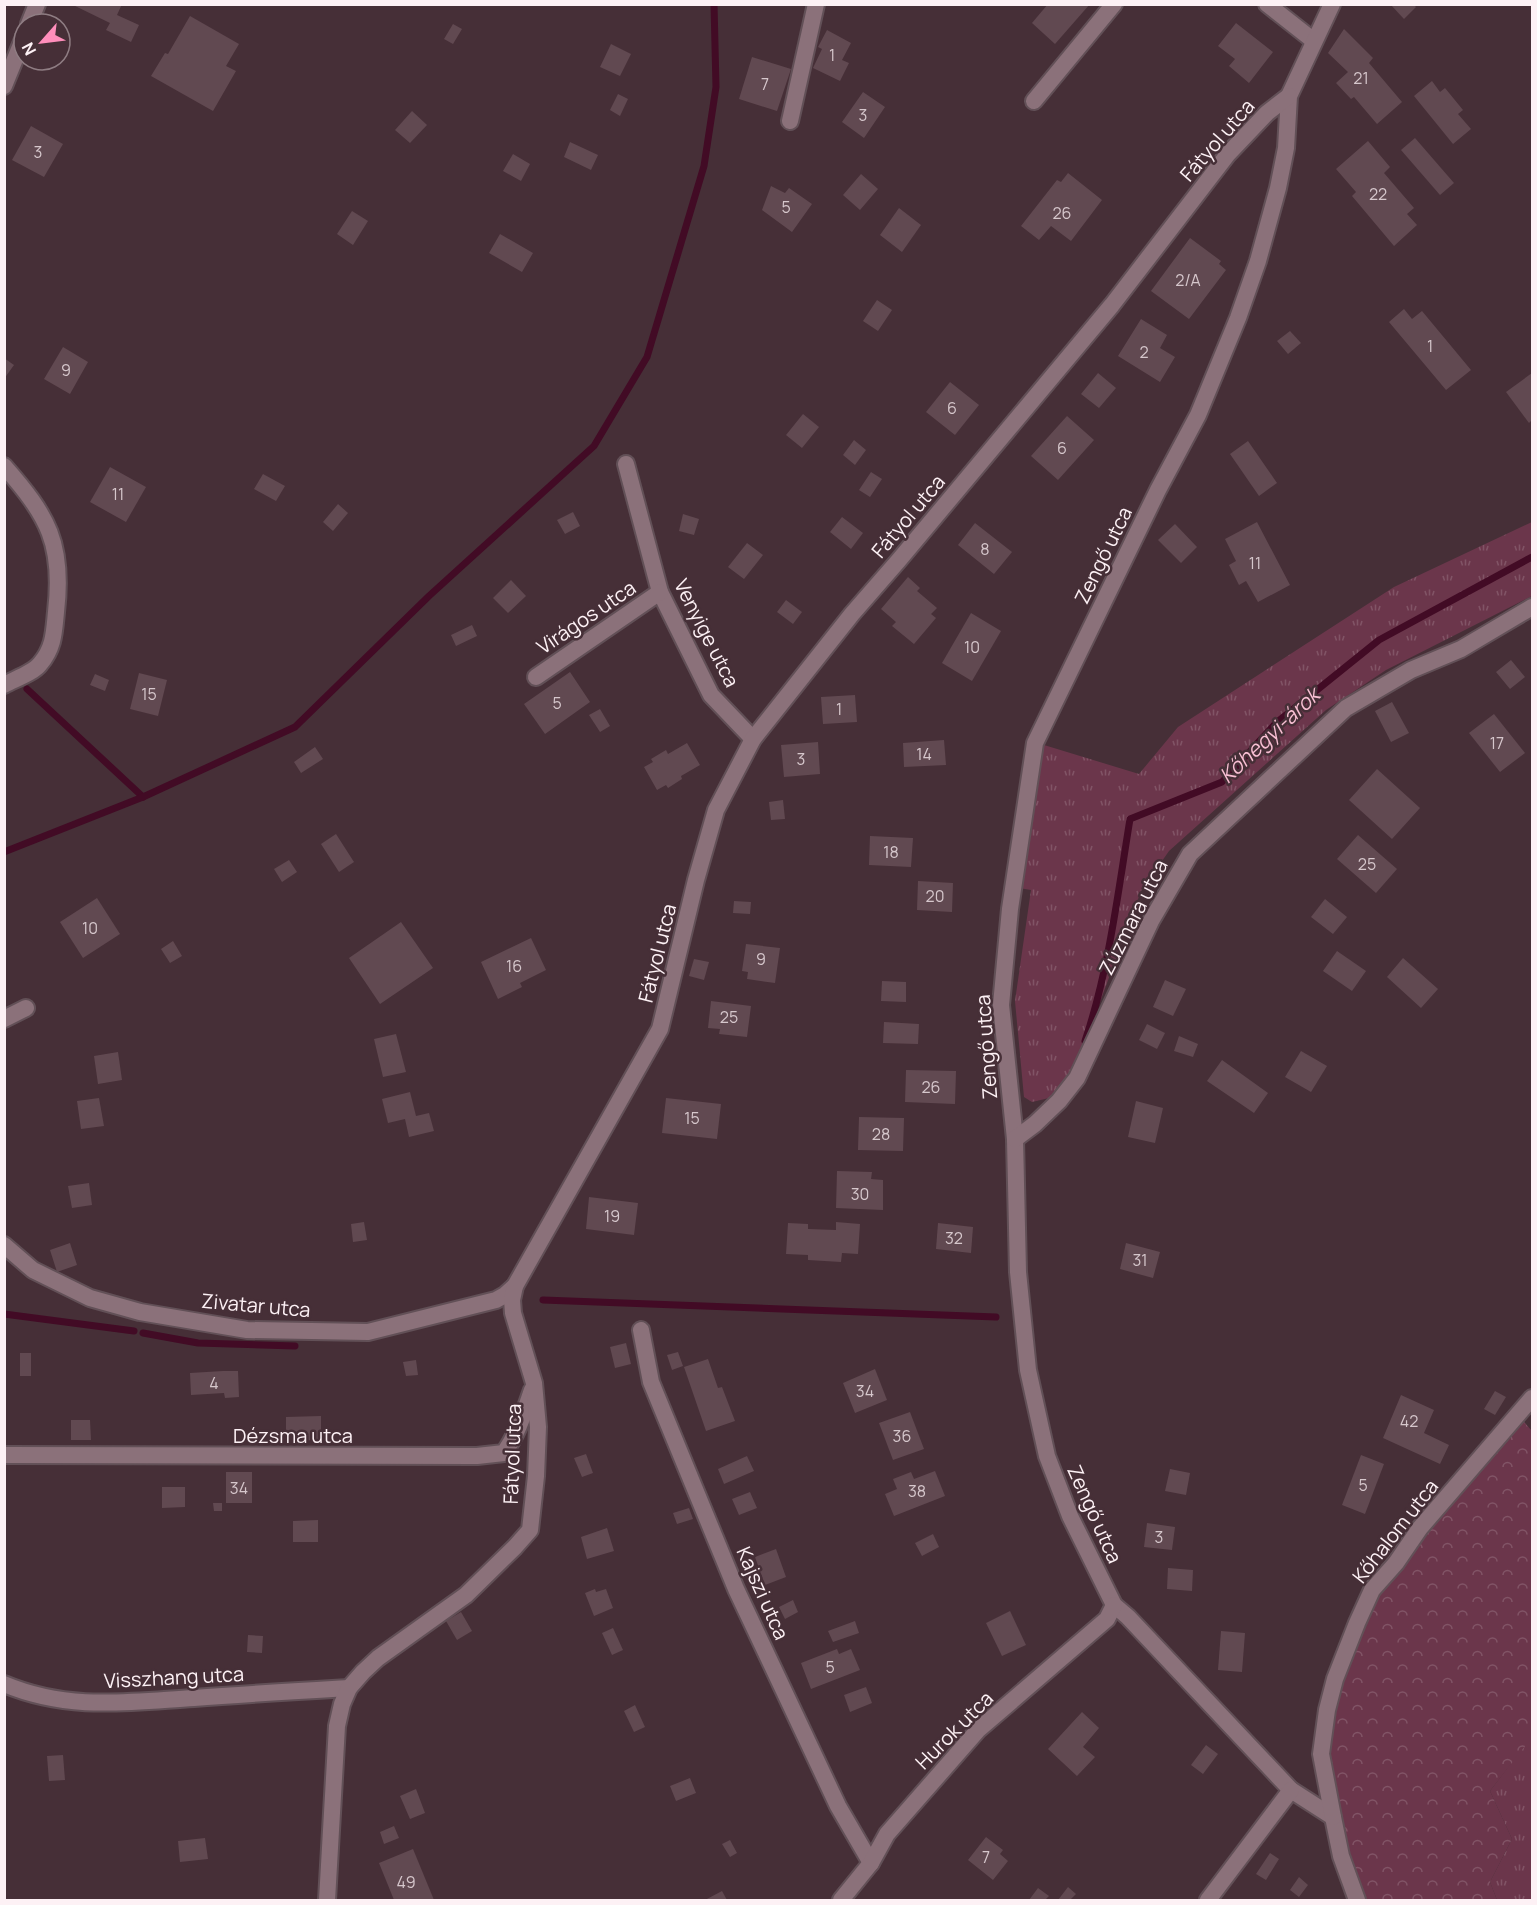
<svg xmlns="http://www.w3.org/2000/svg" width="1537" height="1905" viewBox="0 0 1537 1905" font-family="Manrope,sans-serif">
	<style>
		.grass { fill: url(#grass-tufts) }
		.forest { fill: url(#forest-crowns) }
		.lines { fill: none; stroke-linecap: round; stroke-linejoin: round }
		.stream { stroke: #420b25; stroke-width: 7 }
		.building { fill: #614951 }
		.minor-casing { stroke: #625057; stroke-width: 20 }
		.minor { stroke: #8b717a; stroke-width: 16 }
		.labels { text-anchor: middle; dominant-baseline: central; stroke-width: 5; stroke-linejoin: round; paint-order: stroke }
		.number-label { font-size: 16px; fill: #d6c7cc }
		.street-label { font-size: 20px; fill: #fdf1f5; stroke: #462f37 }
		.water-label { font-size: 21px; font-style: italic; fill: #f8bfd3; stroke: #462f37 }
	</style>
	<defs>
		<pattern id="grass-tufts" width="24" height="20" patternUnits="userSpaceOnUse" patternTransform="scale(1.5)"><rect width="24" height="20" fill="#6b364b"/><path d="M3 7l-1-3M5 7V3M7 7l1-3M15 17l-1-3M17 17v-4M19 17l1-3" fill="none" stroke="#815466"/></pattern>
		<pattern id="forest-crowns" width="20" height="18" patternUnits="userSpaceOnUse" patternTransform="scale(1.5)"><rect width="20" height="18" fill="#6b364b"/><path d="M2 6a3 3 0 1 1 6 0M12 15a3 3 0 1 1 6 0" fill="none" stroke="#815466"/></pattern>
	</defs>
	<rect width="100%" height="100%" fill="#462f37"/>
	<g class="grass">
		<polygon points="1532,522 1532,596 1386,670 1326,710 1169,851 1141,891 1073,1075 1049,1098 1032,1102 1024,1097 1015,1001 1031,890 1019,888 1044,745 1139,774 1178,727 1394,587"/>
		<polygon points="1531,1737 1532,1737 1532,1900 1497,1900 1490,1882 1512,1839 1490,1791"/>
	</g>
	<polygon class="forest" points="1517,1414 1532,1431 1532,1737 1490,1791 1512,1839 1490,1882 1497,1900 1357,1900 1330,1795 1327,1710 1357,1623"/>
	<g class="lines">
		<g class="stream">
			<polyline points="27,689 143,797"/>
			<polyline points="4,852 143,797 295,727 429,596 594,446 647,357 704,166 716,87 714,4"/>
			<path d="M1085 1041C1109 970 1118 892 1130 819L1222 782 1276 723 1379 640 1532 557"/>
			<polyline points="543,1300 996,1317"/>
			<polyline points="4,1314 134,1331"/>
			<polyline points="143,1333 198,1343 295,1346"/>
		</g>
	</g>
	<g class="building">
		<polygon points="71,4 122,4 117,15 139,25 131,42 106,30 110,23"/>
		<polygon points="1048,4 1090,4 1055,44 1032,23"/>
		<polygon points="1390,4 1413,4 1416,7 1404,19"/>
		<polygon points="190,16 239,44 226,66 236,71 213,111 151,76 165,53 168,54"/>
		<polygon points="1236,23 1273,52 1249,83 1229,66 1235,59 1218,46"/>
		<polygon points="453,24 462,29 453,44 444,39"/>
		<polygon points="1344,29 1373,58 1369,63 1402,102 1377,124 1354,97 1351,99 1336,83 1348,72 1328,53"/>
		<polygon points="827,30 851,43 842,60 849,63 840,81 813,68 822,49 818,47"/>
		<polygon points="611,44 631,54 620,76 600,67"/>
		<polygon points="752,57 791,69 777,111 739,99"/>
		<polygon points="1432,81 1440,92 1445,88 1463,110 1458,114 1471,129 1453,144 1414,96"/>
		<polygon points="863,92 885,107 864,138 842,122"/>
		<polygon points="618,94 628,99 620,116 610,110"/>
		<polygon points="412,111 427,125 410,143 395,130"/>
		<polygon points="31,126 63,144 44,177 12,160"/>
		<polygon points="1415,138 1454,183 1440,195 1401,150"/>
		<polygon points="1368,141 1390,167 1384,173 1414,208 1407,214 1417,225 1394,246 1352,196 1356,192 1336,169"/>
		<polygon points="570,142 598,155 591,170 564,157"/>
		<polygon points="513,154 530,164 521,181 503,171"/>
		<polygon points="1068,173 1102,200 1071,241 1051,226 1039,240 1021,226 1057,180 1061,182"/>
		<polygon points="861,174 878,189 860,210 843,195"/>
		<polygon points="771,186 785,193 789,188 812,204 792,232 762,210"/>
		<polygon points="899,208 921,225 902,252 880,235"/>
		<polygon points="352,211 368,221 353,245 337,234"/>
		<polygon points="500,234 533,253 522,272 489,253"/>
		<polygon points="1190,238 1221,261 1219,264 1226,270 1189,319 1151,291"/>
		<polygon points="877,300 892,310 878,331 863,321"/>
		<polygon points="1404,309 1412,319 1422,311 1471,370 1446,390 1389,322"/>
		<polygon points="1141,319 1167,335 1160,348 1175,357 1160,382 1118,356"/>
		<polygon points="1290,331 1301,343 1288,354 1277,341"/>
		<polygon points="63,347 88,362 70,394 44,379"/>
		<polygon points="4,358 14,365 4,379"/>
		<polygon points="1098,373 1116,388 1099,408 1081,394"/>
		<polygon points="1532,373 1532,420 1529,423 1506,392"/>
		<polygon points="950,382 979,405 955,435 926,412"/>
		<polygon points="803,414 819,427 802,448 786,435"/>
		<polygon points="1067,416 1094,440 1058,480 1031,456"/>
		<polygon points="854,440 866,450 855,465 843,455"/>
		<polygon points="1248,441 1277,483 1259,496 1230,454"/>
		<polygon points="110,467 146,487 126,522 90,502"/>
		<polygon points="871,472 882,479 870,497 859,490"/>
		<polygon points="263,474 285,486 276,501 254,489"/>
		<polygon points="338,504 348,513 333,531 323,522"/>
		<polygon points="573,512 580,526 565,534 557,520"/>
		<polygon points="683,514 699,519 694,535 679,531"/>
		<polygon points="842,517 863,533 851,549 830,532"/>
		<polygon points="1257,522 1290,585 1258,602 1246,581 1239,585 1229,565 1236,561 1225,539"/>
		<polygon points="975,523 1012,552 994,574 958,545"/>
		<polygon points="1175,524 1197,547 1181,563 1158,540"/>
		<polygon points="747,543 763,555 744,579 728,567"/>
		<polygon points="908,577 920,588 917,591 937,608 931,614 936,618 914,644 892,626 896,622 881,609"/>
		<polygon points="511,580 526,596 508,613 493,598"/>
		<polygon points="786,600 802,612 793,624 777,612"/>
		<polygon points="971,613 1001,631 972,681 942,663"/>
		<polygon points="472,625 477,636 456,646 451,635"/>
		<polygon points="1511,660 1525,677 1510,689 1496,672"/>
		<polygon points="570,672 590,702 545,734 524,704"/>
		<polygon points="139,673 167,680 158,716 130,709"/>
		<polygon points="95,674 109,680 105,691 90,685"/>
		<polygon points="855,695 857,722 823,724 821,697"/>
		<polygon points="1392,702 1409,733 1391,742 1375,711"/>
		<polygon points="600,709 610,726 600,732 589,715"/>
		<polygon points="1494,714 1525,753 1500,772 1469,733"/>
		<polygon points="944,740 946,765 904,767 903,743"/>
		<polygon points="818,742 820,774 784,777 781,745"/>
		<polygon points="687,743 700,765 681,776 682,779 668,788 666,785 657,790 644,767 653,762 651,759 666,750 668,754"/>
		<polygon points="315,747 323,759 301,773 294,762"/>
		<polygon points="1377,769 1420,808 1392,839 1349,800"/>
		<polygon points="783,800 785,819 771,820 769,802"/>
		<polygon points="336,834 354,862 339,872 321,844"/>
		<polygon points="1358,835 1397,869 1376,893 1337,859"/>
		<polygon points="870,836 913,838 911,867 869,865"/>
		<polygon points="289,860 297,872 282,882 274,869"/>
		<polygon points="918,881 953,883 952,912 917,910"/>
		<polygon points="97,898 120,934 83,958 60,922"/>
		<polygon points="1325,899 1347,917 1333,934 1311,917"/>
		<polygon points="734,901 751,902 750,914 733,913"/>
		<polygon points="401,922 433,968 380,1004 349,958"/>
		<polygon points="531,938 546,970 520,983 522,987 498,999 481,962"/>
		<polygon points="173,941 182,956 170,963 161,949"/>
		<polygon points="746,944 780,948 775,983 747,979 748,972 742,971"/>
		<polygon points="1337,951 1366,971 1352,991 1323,971"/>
		<polygon points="1403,958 1438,989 1421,1008 1387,977"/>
		<polygon points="694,959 709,962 704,980 689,976"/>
		<polygon points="1165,980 1186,989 1173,1016 1153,1007"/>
		<polygon points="882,981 906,982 906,1002 881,1001"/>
		<polygon points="711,1001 751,1006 747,1037 719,1034 720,1029 708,1028"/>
		<polygon points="884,1022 919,1024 918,1044 883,1043"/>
		<polygon points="1147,1024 1165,1033 1157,1049 1139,1040"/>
		<polygon points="396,1034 406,1072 383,1077 374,1039"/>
		<polygon points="1179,1036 1198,1044 1193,1057 1174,1051"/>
		<polygon points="1301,1051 1327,1066 1311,1092 1285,1077"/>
		<polygon points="118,1052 122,1080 98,1084 94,1056"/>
		<polygon points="1222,1060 1268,1093 1254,1113 1207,1081"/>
		<polygon points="906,1070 956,1071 955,1104 905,1102"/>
		<polygon points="410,1092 416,1116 429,1113 434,1131 409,1137 405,1119 388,1123 382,1099"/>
		<polygon points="99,1098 104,1126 81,1129 77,1101"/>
		<polygon points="666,1098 721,1104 717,1139 662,1133"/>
		<polygon points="1136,1101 1163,1108 1155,1143 1128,1137"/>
		<polygon points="859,1117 904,1118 903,1151 858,1150"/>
		<polygon points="837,1171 872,1172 871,1179 883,1180 883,1210 836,1208"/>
		<polygon points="89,1183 92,1205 72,1208 68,1186"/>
		<polygon points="589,1197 638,1203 634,1235 586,1229"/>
		<polygon points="364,1222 367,1240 353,1242 351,1224"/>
		<polygon points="836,1222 860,1224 858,1254 842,1253 841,1262 808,1260 808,1255 786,1254 788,1223 808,1224 808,1229 836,1230"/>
		<polygon points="938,1223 973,1227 971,1253 936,1249"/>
		<polygon points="70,1243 77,1265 57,1272 50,1250"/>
		<polygon points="1126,1243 1160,1252 1153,1278 1120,1269"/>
		<polygon points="626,1343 631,1364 615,1368 610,1347"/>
		<polygon points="678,1352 683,1366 672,1370 667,1355"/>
		<rect x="20" y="1353" width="11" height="23"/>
		<polygon points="708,1359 718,1388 722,1387 735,1421 706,1431 684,1367"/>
		<polygon points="416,1360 418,1375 406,1376 403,1362"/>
		<polygon points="875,1369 887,1400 855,1413 843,1383"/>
		<polygon points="223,1371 238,1371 239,1397 225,1398 224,1393 191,1395 190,1373"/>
		<polygon points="1495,1391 1506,1397 1495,1415 1484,1409"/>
		<polygon points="1401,1395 1434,1410 1424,1433 1449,1445 1440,1464 1383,1438"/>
		<polygon points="910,1412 924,1449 893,1460 879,1423"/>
		<polygon points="321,1416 321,1440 286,1441 286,1417"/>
		<polygon points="71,1420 90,1420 91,1440 71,1440"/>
		<polygon points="586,1454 593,1473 582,1477 574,1458"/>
		<polygon points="1361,1455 1384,1464 1365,1514 1342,1505"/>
		<polygon points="747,1456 754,1471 724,1484 718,1469"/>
		<polygon points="1170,1469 1190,1473 1186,1495 1165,1491"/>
		<polygon points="935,1471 945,1496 894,1516 885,1494 897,1489 893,1479 911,1472 914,1479"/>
		<rect x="226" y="1472" width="26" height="31"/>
		<polygon points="162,1487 185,1487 185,1507 162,1508"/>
		<polygon points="750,1492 757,1508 739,1515 732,1499"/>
		<polygon points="213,1503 222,1503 222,1511 214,1511"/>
		<polygon points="689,1508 693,1519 677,1524 673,1513"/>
		<polygon points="318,1520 318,1542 293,1542 293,1521"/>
		<polygon points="1147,1523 1175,1527 1172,1550 1144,1547"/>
		<polygon points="607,1528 614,1551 587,1559 581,1537"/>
		<polygon points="933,1534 939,1547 922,1556 915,1543"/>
		<polygon points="776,1549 786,1577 765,1585 755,1557"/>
		<polygon points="1168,1568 1193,1570 1192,1591 1167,1589"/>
		<polygon points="595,1589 596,1592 606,1589 613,1608 594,1616 585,1593"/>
		<polygon points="793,1600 798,1612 785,1619 779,1607"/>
		<polygon points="1010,1611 1026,1645 1002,1656 986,1623"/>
		<polygon points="461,1612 472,1631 457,1640 446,1621"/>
		<polygon points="855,1621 859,1633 833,1642 828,1631"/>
		<polygon points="613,1628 623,1650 612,1655 602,1633"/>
		<polygon points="1221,1631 1245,1633 1242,1672 1218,1670"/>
		<polygon points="248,1635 263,1636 262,1653 247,1652"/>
		<polygon points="837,1649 839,1654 851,1649 860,1670 811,1689 801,1663"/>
		<polygon points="866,1687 872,1703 850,1712 844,1695"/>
		<polygon points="635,1705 645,1727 634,1732 624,1711"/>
		<polygon points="1082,1712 1099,1728 1083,1747 1095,1757 1077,1776 1048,1749"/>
		<polygon points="1206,1745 1218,1754 1203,1774 1191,1765"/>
		<polygon points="63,1755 65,1780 49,1781 47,1756"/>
		<polygon points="690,1778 696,1793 676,1801 670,1786"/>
		<polygon points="416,1789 425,1813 410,1819 400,1796"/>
		<polygon points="394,1826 399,1838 384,1844 380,1832"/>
		<polygon points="986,1837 1003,1850 1000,1854 1008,1861 993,1880 968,1860"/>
		<polygon points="205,1838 208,1859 180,1862 178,1841"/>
		<polygon points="730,1840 737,1853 730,1857 722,1844"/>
		<polygon points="413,1849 434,1900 394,1900 379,1863"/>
		<polygon points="1270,1853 1279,1859 1266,1880 1256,1874"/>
		<polygon points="1299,1877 1308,1885 1299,1897 1290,1890"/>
		<polygon points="1068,1887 1076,1894 1070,1900 1058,1900"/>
		<polygon points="1038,1888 1049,1896 1045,1900 1029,1900"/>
		<polygon points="722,1891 727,1900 705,1900"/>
	</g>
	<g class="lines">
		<defs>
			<g id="minor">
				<polyline points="1267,4 1314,41"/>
				<polyline points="1332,4 1289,96 1286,148 1278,188 1258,261 1238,318 1198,415 1158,490 1035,743 1010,909 1001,1005 1015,1139 1018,1272 1028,1370 1047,1456 1070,1516 1114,1605 1128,1617 1291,1790 1333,1817 1341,1856 1357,1900"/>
				<polyline points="29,24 37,4"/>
				<polyline points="4,86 24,37"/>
				<polyline points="1034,101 1114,4"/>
				<polyline points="790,121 816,4"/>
				<polyline points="626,464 660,592 711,695 753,739"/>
				<path d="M4 466C48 516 64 544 56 612 54 632 54 648 40 664 33 673 15 679 4 685"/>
				<polyline points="536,677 660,592"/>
				<polyline points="4,1019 26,1008"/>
				<polyline points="1015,1139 1035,1124 1059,1101 1077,1078 1151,921 1190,854 1346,708 1411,670 1461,649 1532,607"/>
				<polyline points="4,1245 33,1270 90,1298 140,1312 247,1330 368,1332 496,1300 505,1295 515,1286"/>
				<polyline points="641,1330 651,1382 736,1589 838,1806 871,1863"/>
				<path d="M4 1455 477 1456 504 1453C518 1433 524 1413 532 1390"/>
				<path d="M4 1684C68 1711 127 1702 194 1698 246 1694 298 1691 349 1688"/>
				<polyline points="1333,1817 1321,1754 1327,1710 1335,1679 1357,1623 1372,1590 1396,1563 1420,1528 1532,1398"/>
				<polyline points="327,1900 337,1726 342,1704 349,1688 363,1672 378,1658 466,1595 515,1547 530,1530 536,1476 538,1427 534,1383 513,1313 512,1300 515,1286 660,1029 696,880 716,810 753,739 852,614 899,560 1112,305 1228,154 1267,113 1289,96"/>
				<polyline points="841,1900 871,1863 887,1834 978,1730 1107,1619 1114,1605"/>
				<polyline points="1208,1900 1291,1790"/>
			</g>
		</defs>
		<use href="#minor" class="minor-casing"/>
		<use href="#minor" class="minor"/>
	</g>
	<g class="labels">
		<g class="number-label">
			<text x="832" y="55">1</text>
			<text x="1361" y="78">21</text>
			<text x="765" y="84">7</text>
			<text x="863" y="115">3</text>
			<text x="38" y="152">3</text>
			<text x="1378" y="194">22</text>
			<text x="786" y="207">5</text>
			<text x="1062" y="213">26</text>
			<text x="1188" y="280">2/A</text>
			<text x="1430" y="346">1</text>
			<text x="1144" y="352">2</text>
			<text x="66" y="370">9</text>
			<text x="952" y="408">6</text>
			<text x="1062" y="448">6</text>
			<text x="118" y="494">11</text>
			<text x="985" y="549">8</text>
			<text x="1255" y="563">11</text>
			<text x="972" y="647">10</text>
			<text x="149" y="694">15</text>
			<text x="557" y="703">5</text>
			<text x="839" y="709">1</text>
			<text x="1497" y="743">17</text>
			<text x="924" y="754">14</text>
			<text x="801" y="759">3</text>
			<text x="891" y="852">18</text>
			<text x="1367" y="864">25</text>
			<text x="935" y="896">20</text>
			<text x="90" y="928">10</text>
			<text x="761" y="959">9</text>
			<text x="514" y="966">16</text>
			<text x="729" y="1017">25</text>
			<text x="931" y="1087">26</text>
			<text x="692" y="1118">15</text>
			<text x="881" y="1134">28</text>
			<text x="860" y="1194">30</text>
			<text x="612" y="1216">19</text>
			<text x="954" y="1238">32</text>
			<text x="1140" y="1260">31</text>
			<text x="214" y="1383">4</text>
			<text x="865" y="1391">34</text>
			<text x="1409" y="1421">42</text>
			<text x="902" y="1436">36</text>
			<text x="1363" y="1485">5</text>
			<text x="239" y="1488">34</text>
			<text x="917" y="1491">38</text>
			<text x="1159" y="1537">3</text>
			<text x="830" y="1667">5</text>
			<text x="986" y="1857">7</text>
			<text x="406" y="1882">49</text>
		</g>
		<g class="street-label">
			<text transform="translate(1217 140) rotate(-49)">Fátyol utca</text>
			<text transform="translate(908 516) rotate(-50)">Fátyol utca</text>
			<text transform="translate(1103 555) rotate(-64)">Zengő utca</text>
			<text transform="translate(586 617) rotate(-34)">Virágos utca</text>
			<text transform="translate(707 633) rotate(63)">Venyige utca</text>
			<text transform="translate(1133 917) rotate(-63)">Zúzmara utca</text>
			<text transform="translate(657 953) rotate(-76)">Fátyol utca</text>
			<text transform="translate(986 1047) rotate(-94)">Zengő utca</text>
			<text transform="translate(256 1305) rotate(5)">Zivatar utca</text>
			<text x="293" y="1435">Dézsma utca</text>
			<text transform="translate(512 1454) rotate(-88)">Fátyol utca</text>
			<text transform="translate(1095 1514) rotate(66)">Zengő utca</text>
			<text transform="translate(1395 1531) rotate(-52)">Kőhalom utca</text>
			<text transform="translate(763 1593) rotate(66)">Kajszi utca</text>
			<text transform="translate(174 1677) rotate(-3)">Visszhang utca</text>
			<text transform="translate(954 1730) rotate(-45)">Hurok utca</text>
		</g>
		<g class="water-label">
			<text transform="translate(1269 735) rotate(-43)">Kőhegyi-árok</text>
		</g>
	</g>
	<rect width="1537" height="1905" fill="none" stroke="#fdf1f5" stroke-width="12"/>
	<g transform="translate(42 42) rotate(242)"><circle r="28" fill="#462f37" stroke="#8f7d83" stroke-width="1.5"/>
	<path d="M0-4.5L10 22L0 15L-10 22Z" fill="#ff8ebb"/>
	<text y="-9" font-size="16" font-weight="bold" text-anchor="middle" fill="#fdf1f5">N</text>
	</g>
</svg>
